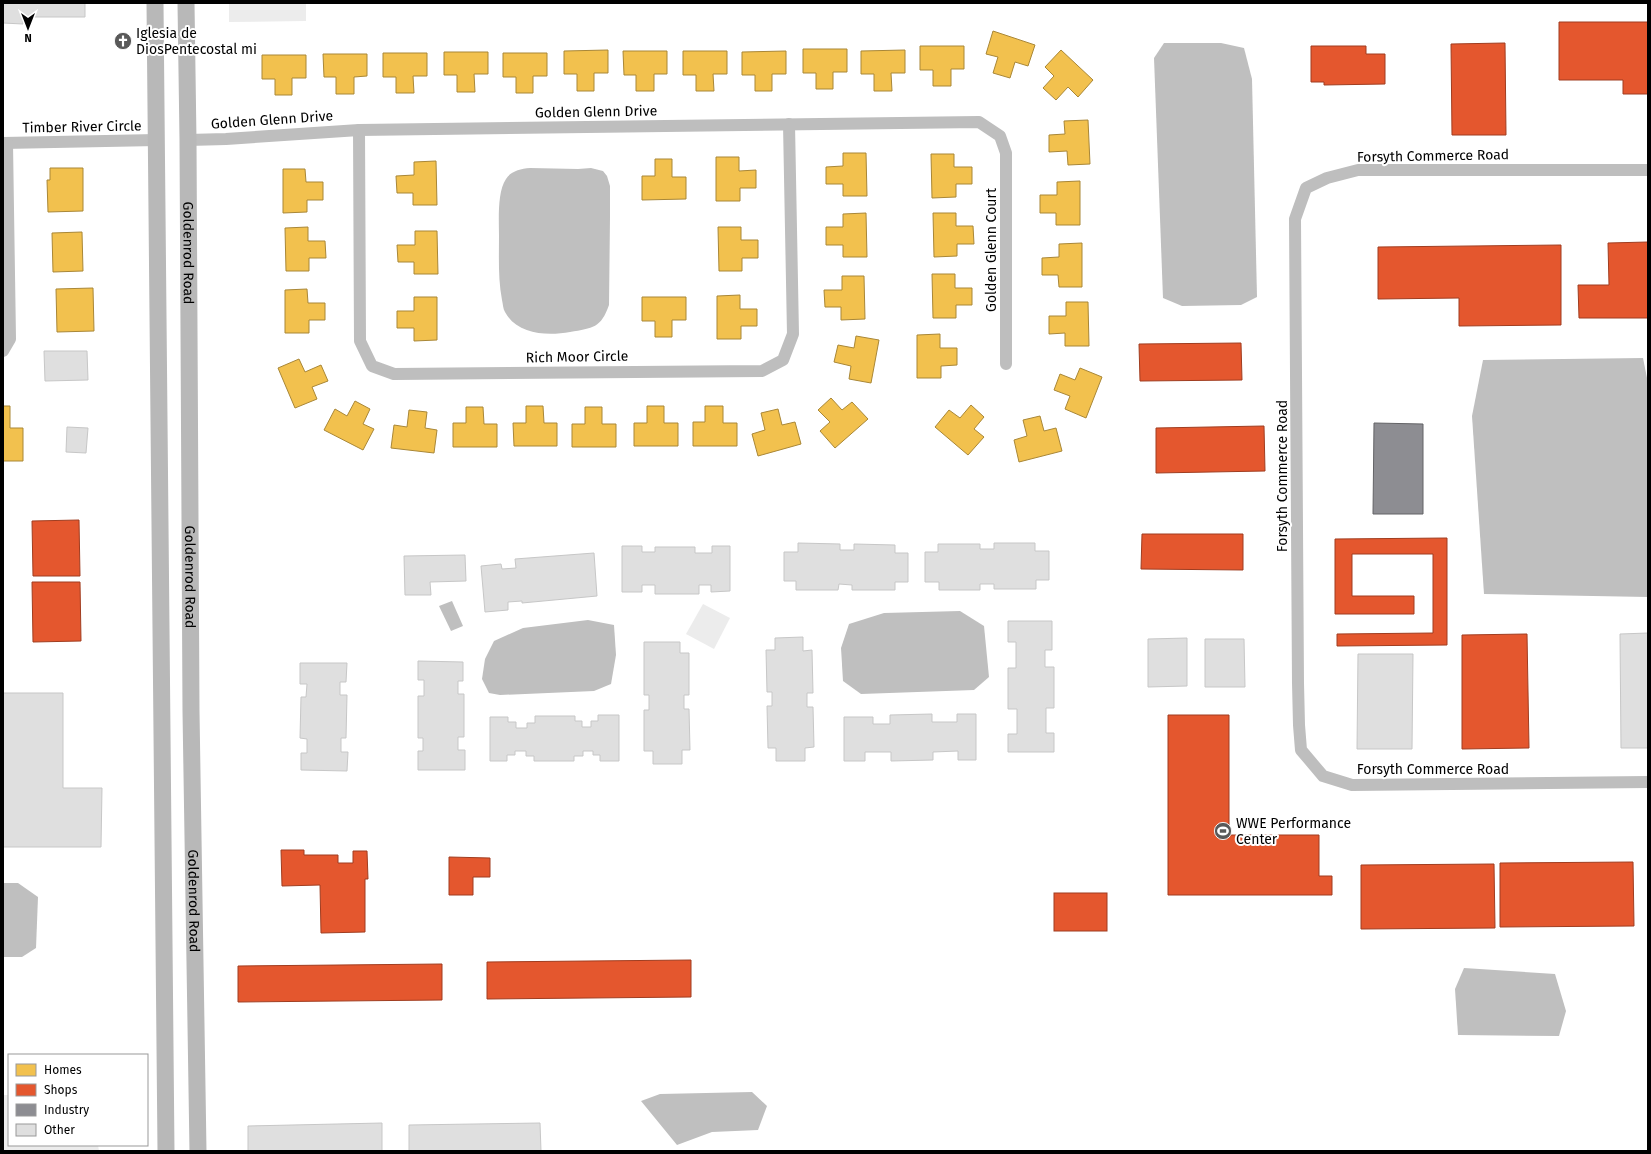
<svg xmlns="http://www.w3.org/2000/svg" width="1651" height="1154" viewBox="0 0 1651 1154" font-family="'Fira Sans',sans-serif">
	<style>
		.green { fill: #ececec }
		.water { fill: #bfbfbf }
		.homes { fill: #f2c14e; stroke: #a98737 }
		.shops { fill: #e4572e; stroke: #a03d20 }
		.industry { fill: #8d8d92; stroke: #636366 }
		.building { fill: #dfdfdf; stroke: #c7c7c7 }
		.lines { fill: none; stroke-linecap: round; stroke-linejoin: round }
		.street { stroke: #bebebe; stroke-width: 12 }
		.secondary { stroke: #b8b8b8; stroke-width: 17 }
		.labels { text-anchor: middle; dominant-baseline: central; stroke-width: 4; stroke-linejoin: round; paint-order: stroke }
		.poi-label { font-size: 14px; fill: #000; stroke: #fff; text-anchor: start }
		.street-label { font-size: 14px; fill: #000; stroke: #fff }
	</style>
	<rect width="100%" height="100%" fill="#fff"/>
	<g class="green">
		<polygon points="229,3 306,3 306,21 229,22"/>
		<polygon points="703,604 730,618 714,649 686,634"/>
		<polygon points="3,1095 9,1095 9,1145 98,1145 99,1151 3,1151"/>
	</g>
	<g class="water">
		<polygon points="1164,43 1221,43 1244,48 1252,79 1257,297 1241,305 1182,306 1163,298 1154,58"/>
		<path d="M530 168 578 169 591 168 603 171 607 176 610 186V217L609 305C601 328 593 328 570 332 548 336 517 335 505 312 503 309 503 304 502 300 498 279 499 258 499 236 499 221 497 192 506 179 511 171 520 169 530 168Z"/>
		<polygon points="1643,358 1648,383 1648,597 1484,594 1472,416 1483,360"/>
		<polygon points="452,601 463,626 451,631 439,606"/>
		<polygon points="960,611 984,626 989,677 974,690 861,694 843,681 841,648 849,624 884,613"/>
		<polygon points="588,620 614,625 616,655 611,684 594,691 500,695 489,693 482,679 485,659 494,641 523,628"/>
		<polygon points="3,883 18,883 38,897 36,948 22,957 3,957"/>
		<polygon points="1464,968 1555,974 1566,1011 1559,1036 1458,1035 1455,989"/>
		<polygon points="752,1092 767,1106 758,1130 712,1132 677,1145 641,1101 660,1094"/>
	</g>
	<g class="homes">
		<polygon points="993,31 1035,45 1028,66 1015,62 1010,78 993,73 998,57 986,54"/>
		<polygon points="920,46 964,46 964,69 951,69 951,86 933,86 933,70 920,70"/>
		<polygon points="803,49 847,49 847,72 833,72 833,89 816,89 816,73 803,73"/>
		<polygon points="608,50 608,73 594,73 594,91 577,91 577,74 564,74 564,51"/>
		<polygon points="905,50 905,73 891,73 892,91 874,91 874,74 861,74 861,51"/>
		<polygon points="1061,50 1093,80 1078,97 1068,87 1056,100 1043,88 1054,76 1045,67"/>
		<polygon points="623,51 667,51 667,74 654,74 654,91 636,91 636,75 624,75"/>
		<polygon points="683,51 727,51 727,74 713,74 714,91 696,91 696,75 683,75"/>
		<polygon points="786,51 786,74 772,74 772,91 755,91 755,75 742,75 742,52"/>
		<polygon points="444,52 488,52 488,74 474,74 475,92 457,92 457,75 444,75"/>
		<polygon points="383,53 427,53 427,76 413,76 414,93 396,93 396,77 383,77"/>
		<polygon points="503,53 547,53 547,76 533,76 533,93 516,93 516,77 503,77"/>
		<polygon points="323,54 367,54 367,76 354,77 354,94 336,94 336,77 324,77"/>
		<polygon points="262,55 306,55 306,78 292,78 292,95 275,95 275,79 262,79"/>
		<polygon points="1088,120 1090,164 1068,165 1067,151 1049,152 1049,135 1065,134 1064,121"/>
		<polygon points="843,153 866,153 867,196 843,196 843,184 826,184 826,167 843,166"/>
		<polygon points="931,154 954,154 954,167 972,167 972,184 956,184 956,197 932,198"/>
		<polygon points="716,157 739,157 739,171 756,170 756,188 740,188 740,201 716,201"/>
		<polygon points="655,159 672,159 672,177 686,177 686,199 642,200 642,176 655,176"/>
		<polygon points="436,161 437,205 413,205 413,193 397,193 396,176 414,175 414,162"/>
		<polygon points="50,168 83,168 83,211 48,212 47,180 50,180"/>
		<polygon points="283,169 305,169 306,182 323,182 323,200 307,200 307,212 283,213"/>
		<polygon points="1080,181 1080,225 1056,225 1056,213 1040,213 1040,195 1057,195 1057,182"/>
		<polygon points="866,213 867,257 843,257 843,245 826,245 826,227 843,227 843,214"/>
		<polygon points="933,213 956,213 956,226 973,226 974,244 957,244 957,256 934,257"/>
		<polygon points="308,227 308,241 325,241 326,258 309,258 309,271 286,271 285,228"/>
		<polygon points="718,227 741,227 741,240 758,240 758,258 742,258 742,271 719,271"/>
		<polygon points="415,231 437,231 438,274 414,274 414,262 398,262 397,245 415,245"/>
		<polygon points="82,232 83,271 53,272 52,233"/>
		<polygon points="1082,243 1082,287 1059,287 1058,275 1042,275 1042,258 1059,257 1059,244"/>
		<polygon points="932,274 955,274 955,288 972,288 972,305 956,305 956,318 933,318"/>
		<polygon points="842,276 864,276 865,319 841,320 841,307 825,307 824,290 842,290"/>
		<polygon points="93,288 94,331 57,332 56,289"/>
		<polygon points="307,289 308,303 325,303 325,320 309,320 309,333 285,333 285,290"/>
		<polygon points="740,295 740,309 757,309 757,326 741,326 741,339 717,339 717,296"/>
		<polygon points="414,297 437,297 437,340 414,341 414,328 397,328 397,311 414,311"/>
		<polygon points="642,297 686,297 686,320 672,320 672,337 655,337 655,321 642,321"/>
		<polygon points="1066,302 1088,302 1089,346 1065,346 1065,333 1049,334 1049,316 1066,316"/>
		<polygon points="940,334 940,348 957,348 957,365 941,366 941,378 917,378 917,335"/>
		<polygon points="856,336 879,340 871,383 849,379 851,366 834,362 838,345 854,348"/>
		<polygon points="299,359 305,372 321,365 328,381 312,387 317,399 295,408 278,368"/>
		<polygon points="1080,368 1102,377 1086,418 1065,409 1070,396 1054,390 1060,374 1075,380"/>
		<polygon points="831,398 842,410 852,402 868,419 835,448 820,431 830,422 818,410"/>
		<polygon points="355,401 370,409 363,424 374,429 363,450 324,430 335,409 347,416"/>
		<polygon points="971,405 984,417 974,429 984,437 968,455 935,427 949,410 960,418"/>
		<polygon points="3,406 10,406 10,428 23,428 23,461 3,461"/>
		<polygon points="526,406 543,406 544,423 557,423 557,446 514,446 513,423 526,423"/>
		<polygon points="647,406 664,406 664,423 678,423 678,446 634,446 634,423 647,423"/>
		<polygon points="705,406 723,406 723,423 737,423 737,446 693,446 693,422 705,422"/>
		<polygon points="466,407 483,407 484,424 497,424 497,447 453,447 453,423 466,423"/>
		<polygon points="585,407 602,407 602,424 616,424 616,447 572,447 572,424 585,424"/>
		<polygon points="778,409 782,425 795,422 801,444 758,456 752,434 765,430 761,413"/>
		<polygon points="409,410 427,412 425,428 437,430 434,453 391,448 394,425 407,427"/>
		<polygon points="1040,416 1044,431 1056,428 1062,451 1019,462 1014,440 1027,436 1023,420"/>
	</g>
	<g class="shops">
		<polygon points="1559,22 1648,22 1648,94 1623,94 1623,80 1559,80"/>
		<polygon points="1505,43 1506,135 1452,135 1451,44"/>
		<polygon points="1311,46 1366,46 1366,54 1385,54 1385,84 1324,85 1324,82 1311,82"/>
		<polygon points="1648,242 1648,318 1579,318 1578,285 1609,285 1608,243"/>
		<polygon points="1561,245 1561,325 1459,326 1459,298 1378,299 1378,247"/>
		<polygon points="1241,343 1242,380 1140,381 1139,344"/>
		<polygon points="1264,426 1265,471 1156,473 1156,428"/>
		<polygon points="79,520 80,576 33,576 32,521"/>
		<polygon points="1142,534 1243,534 1243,570 1141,569"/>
		<polygon points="1447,538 1447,645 1337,646 1337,634 1433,633 1433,554 1352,554 1352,596 1414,596 1414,614 1335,614 1335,539"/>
		<polygon points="32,582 80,582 81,641 33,642"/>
		<polygon points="1527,634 1529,748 1462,749 1462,635"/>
		<polygon points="1168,715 1229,715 1229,835 1319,835 1319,876 1332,876 1332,895 1168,895"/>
		<polygon points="281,850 304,850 304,855 338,855 338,863 353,863 353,851 367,851 368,879 365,879 365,932 321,933 320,885 282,886"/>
		<polygon points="449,857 490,858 490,877 473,877 473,895 449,895"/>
		<polygon points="1633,862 1634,926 1500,927 1500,863"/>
		<polygon points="1494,864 1495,928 1361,929 1361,865"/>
		<rect x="1054" y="893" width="53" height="38"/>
		<polygon points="691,960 691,997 487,999 487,962"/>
		<polygon points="442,964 442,1000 238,1002 238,966"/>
	</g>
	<polygon class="industry" points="1374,423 1423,424 1423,514 1373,514"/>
	<g class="building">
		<polygon points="3,3 85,3 85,17 23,17 23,24 3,23"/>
		<polygon points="44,351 87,351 88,380 45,381"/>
		<polygon points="67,427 88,428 86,453 66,452"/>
		<polygon points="798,543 840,544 840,550 854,550 854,544 895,545 895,553 908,553 908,582 895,582 895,590 852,590 852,585 839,584 838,590 796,590 796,581 784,581 784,552 798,552"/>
		<polygon points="994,543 1035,543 1035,551 1049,551 1049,580 1036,580 1036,589 994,589 994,584 980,584 980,590 939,590 939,582 925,582 925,552 938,552 938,544 980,544 980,549 994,549"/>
		<polygon points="622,546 642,546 642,552 655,552 655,547 695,547 695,553 712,553 712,546 730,546 730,591 711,592 711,585 699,585 699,594 655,594 655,585 642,585 642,592 622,592"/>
		<polygon points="594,553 597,596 522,603 522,601 508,602 508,610 485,612 481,566 501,564 502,569 516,568 515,559"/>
		<polygon points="465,555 466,581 430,582 431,595 405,595 404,556"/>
		<polygon points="1008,621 1052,621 1052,650 1045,650 1045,667 1054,667 1054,708 1046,708 1046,733 1054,733 1054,752 1008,752 1008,734 1017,734 1017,709 1008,709 1008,668 1016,668 1016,642 1008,642"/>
		<polygon points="1648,633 1648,748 1621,748 1620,634"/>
		<polygon points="803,637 803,651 812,650 813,693 807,693 807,707 813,707 814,747 805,748 805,761 776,761 776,748 768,748 767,706 772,706 772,692 767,692 766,650 775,650 775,638"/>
		<polygon points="1187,638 1187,686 1148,687 1148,639"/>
		<polygon points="1205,639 1244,639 1245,687 1205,687"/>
		<polygon points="644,642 680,642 680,653 689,653 689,695 684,695 684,709 689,709 690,750 682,750 682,764 653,764 653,751 644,751 644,710 649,710 649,695 644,695"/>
		<polygon points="1358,654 1413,654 1412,749 1357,749"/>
		<polygon points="418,661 463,662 463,681 458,681 458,694 464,694 464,737 458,737 458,750 465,750 465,770 418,770 418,751 423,751 423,738 418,738 418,696 424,696 424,680 418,680"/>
		<polygon points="300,663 347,663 346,682 340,682 340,695 347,695 346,738 341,738 341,752 348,752 347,771 301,770 301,753 307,753 307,739 300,738 301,697 306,697 307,684 300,684"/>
		<polygon points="3,693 63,693 63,788 102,788 101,847 3,847"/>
		<polygon points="932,714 932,722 957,722 957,714 976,714 976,760 958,760 958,751 933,752 933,760 891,761 891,752 865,752 865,761 844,761 844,717 873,717 873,724 890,724 890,715"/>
		<polygon points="598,715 619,715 619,761 600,761 600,755 593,755 593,751 583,751 583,756 574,756 574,761 534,761 534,756 526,756 526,751 515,751 515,755 507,755 507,761 490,761 490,717 508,717 508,722 516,722 516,728 527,728 527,723 535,723 535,716 575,716 575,721 582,721 582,727 591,727 591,721 598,721"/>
		<polygon points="382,1123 382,1151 248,1151 248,1126"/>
		<polygon points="540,1123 541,1151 409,1151 409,1125"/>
	</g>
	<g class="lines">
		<g class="street">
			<polyline points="359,130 360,341 372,366 394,374 762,371 783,360 793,334 789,124"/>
			<polyline points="188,140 226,139 359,130 979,122 1000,136 1006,153 1006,364"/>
			<polyline points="3,143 157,140"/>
			<polyline points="1648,170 1358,170 1327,178 1306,188 1295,219 1298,683 1299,725 1301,750 1323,776 1352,785 1648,782"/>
			<polyline points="3,351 10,339 7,143"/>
		</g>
		<g class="secondary">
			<polyline points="155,3 166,1151"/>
			<path id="s1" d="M186 3 188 140 191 711 198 1151"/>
		</g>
	</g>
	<defs>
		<symbol id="church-disc" viewBox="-11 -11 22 22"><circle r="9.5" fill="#595959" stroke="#fff"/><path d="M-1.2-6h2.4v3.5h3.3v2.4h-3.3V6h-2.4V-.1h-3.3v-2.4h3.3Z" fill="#fff"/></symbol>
		<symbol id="stadium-disc" viewBox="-11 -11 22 22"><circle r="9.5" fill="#595959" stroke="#fff"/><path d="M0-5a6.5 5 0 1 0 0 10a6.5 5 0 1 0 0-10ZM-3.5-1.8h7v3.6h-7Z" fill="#fff"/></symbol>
	</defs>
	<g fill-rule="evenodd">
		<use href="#church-disc" x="113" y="31" width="20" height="20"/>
		<use href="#stadium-disc" x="1213" y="821" width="20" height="20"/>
	</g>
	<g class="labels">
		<g class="poi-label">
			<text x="136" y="33">Iglesia de<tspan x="136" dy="16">DiosPentecostal mi</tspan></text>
			<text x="1236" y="823">WWE Performance<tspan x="1236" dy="16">Center</tspan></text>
		</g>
		<g class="street-label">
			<text transform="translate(596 112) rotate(-1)">Golden Glenn Drive</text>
			<text transform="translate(272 120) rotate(-4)">Golden Glenn Drive</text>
			<text transform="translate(82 127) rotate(-1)">Timber River Circle</text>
			<text transform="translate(1433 156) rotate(-1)">Forsyth Commerce Road</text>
			<text transform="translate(991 250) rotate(-90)">Golden Glenn Court</text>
			<text stroke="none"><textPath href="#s1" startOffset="250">Goldenrod Road</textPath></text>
			<text transform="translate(577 357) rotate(-1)">Rich Moor Circle</text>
			<text transform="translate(1282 476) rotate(-90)">Forsyth Commerce Road</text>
			<text stroke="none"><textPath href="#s1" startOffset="574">Goldenrod Road</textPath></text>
			<text x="1433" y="769">Forsyth Commerce Road</text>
			<text stroke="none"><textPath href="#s1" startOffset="898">Goldenrod Road</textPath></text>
		</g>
	</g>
	<rect width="1651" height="1154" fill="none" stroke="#000000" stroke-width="8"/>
	<rect x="8" y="1054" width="140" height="92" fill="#ffffff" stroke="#999999"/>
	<rect x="16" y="1064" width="20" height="12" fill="#f2c14e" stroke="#999999"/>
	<text x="44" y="1074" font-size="12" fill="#000000">Homes</text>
	<rect x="16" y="1084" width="20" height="12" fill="#e4572e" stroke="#999999"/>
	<text x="44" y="1094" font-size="12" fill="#000000">Shops</text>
	<rect x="16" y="1104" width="20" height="12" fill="#8d8d92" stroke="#999999"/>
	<text x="44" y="1114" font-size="12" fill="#000000">Industry</text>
	<rect x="16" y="1124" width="20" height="12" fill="#dfdfdf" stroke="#999999"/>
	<text x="44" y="1134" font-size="12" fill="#000000">Other</text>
	<g transform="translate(28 28) rotate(180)" stroke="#ffffff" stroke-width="3" paint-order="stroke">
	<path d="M0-3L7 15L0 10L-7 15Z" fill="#000000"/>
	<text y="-6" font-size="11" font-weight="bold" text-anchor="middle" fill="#000000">N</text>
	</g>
</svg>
